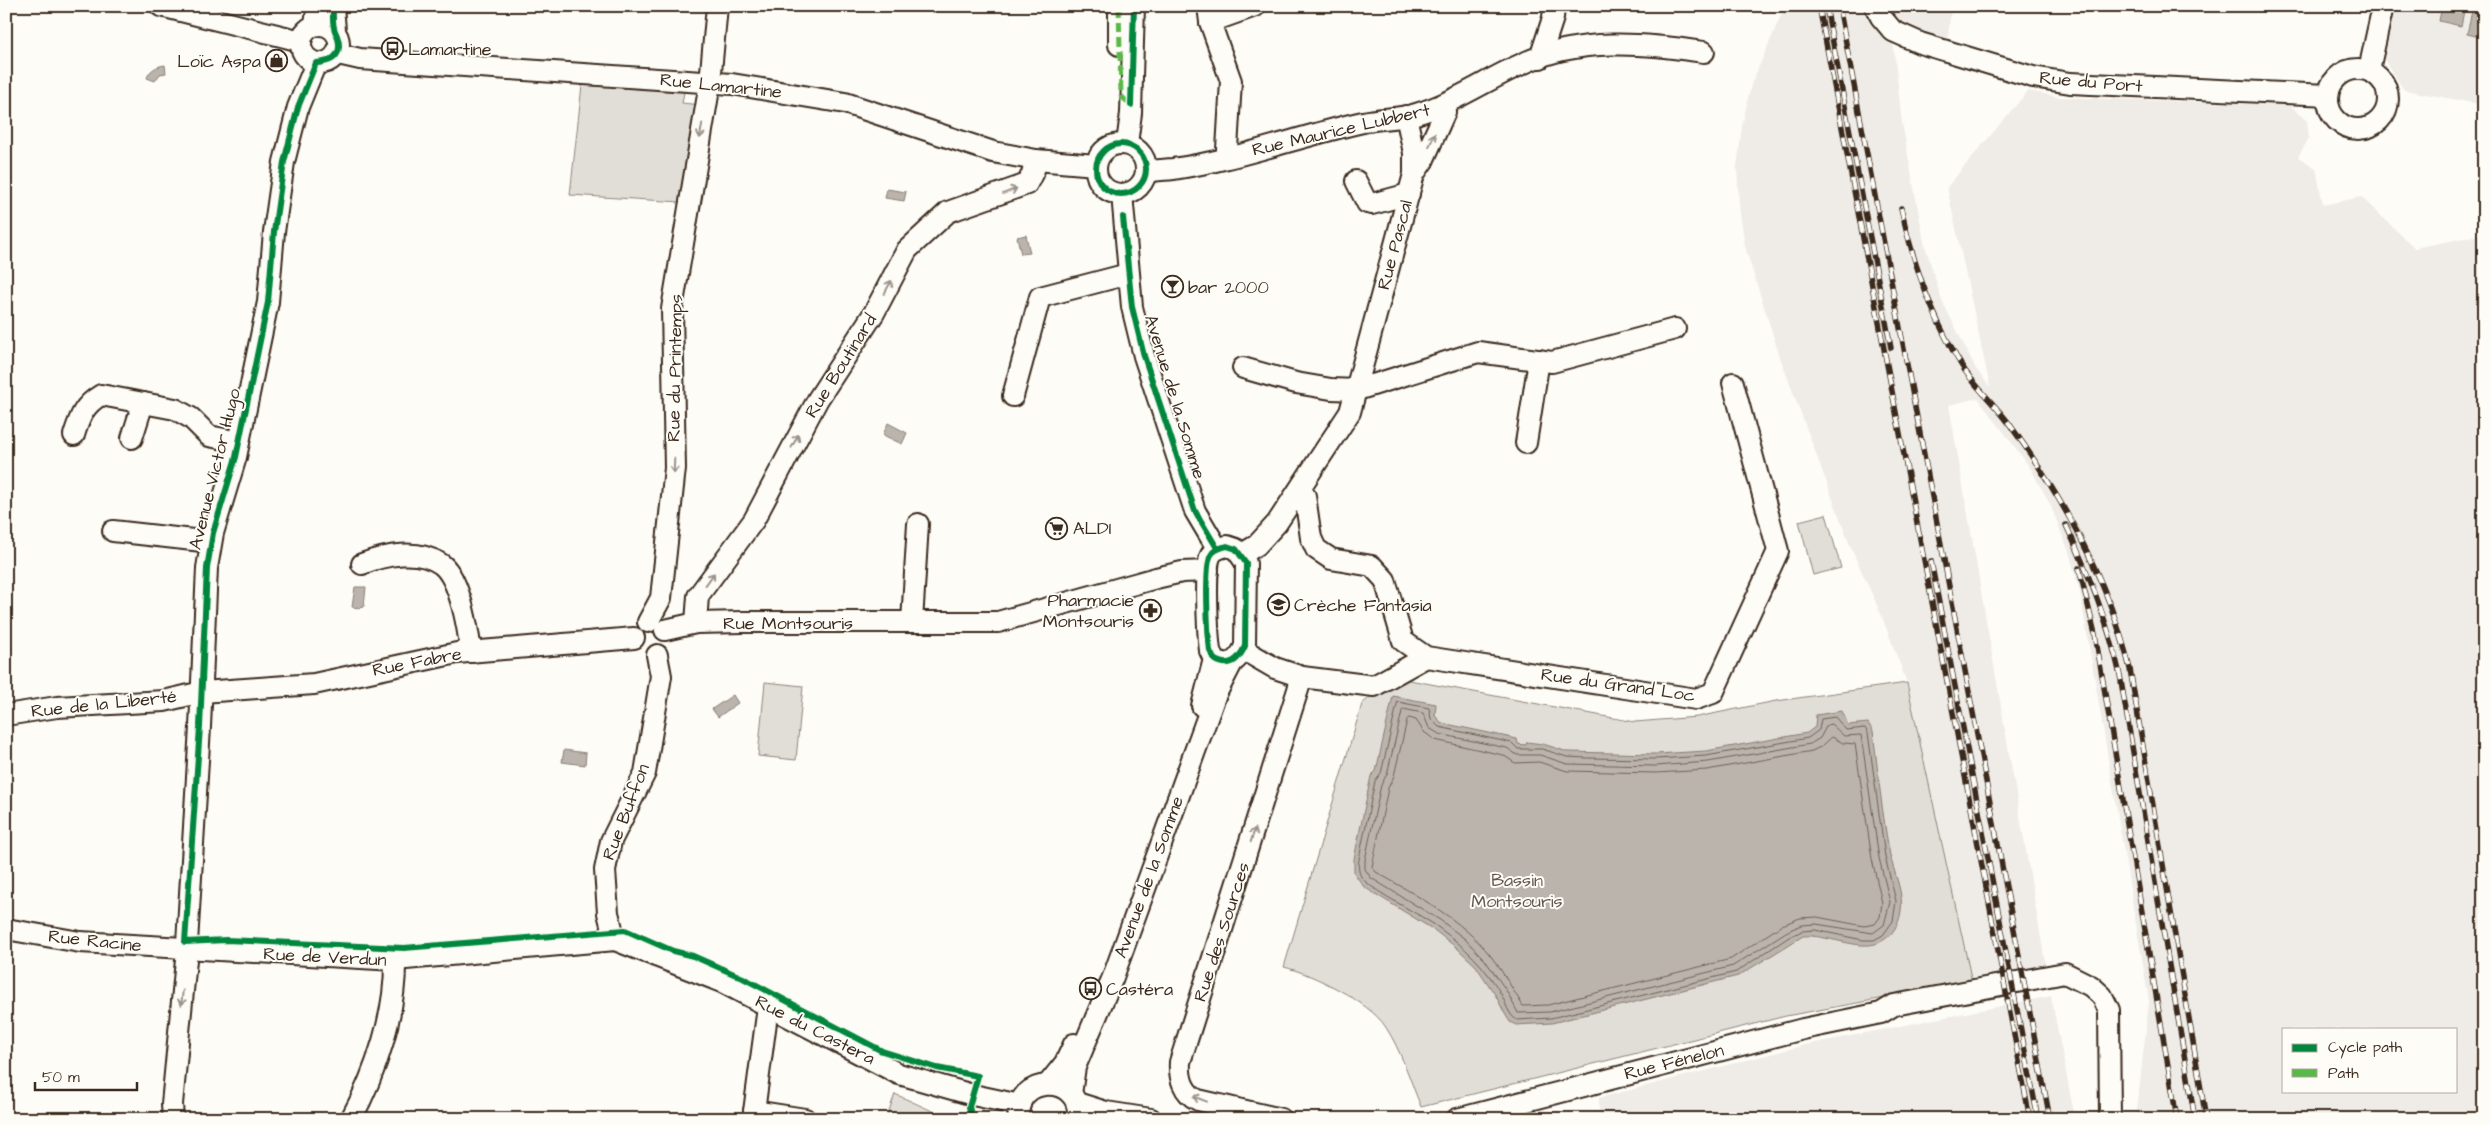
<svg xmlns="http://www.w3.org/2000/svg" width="2490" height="1125" viewBox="0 0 2490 1125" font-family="'Architects Daughter',sans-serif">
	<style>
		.built { fill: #efece7; fill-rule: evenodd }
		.green { fill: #e1ded7; stroke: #8e847a }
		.water { fill: #bbb4ad; stroke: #887d74 }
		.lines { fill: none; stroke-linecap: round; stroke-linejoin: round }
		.shore { stroke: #6e6157; stroke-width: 1 }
		.minor-casing { stroke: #3b2a1e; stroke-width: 24 }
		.minor { stroke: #fdfcf7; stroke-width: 20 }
		.rail-casing { stroke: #3b2a1e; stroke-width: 5.5 }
		.rail { stroke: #fdfcf7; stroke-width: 4; stroke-dasharray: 11; stroke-linecap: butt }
		.quiet { stroke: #58b947; stroke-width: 5; stroke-dasharray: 10 5; stroke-linecap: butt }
		.cycleway-casing { stroke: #fdfcf7; stroke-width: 9 }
		.cycleway { stroke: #00873e; stroke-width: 6 }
		.oneway { stroke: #9c938a }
		.labels { text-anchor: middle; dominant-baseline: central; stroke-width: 4; stroke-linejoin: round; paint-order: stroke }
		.poi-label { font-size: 18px; fill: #3b2a1e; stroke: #fdfcf7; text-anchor: start }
		.street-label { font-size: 18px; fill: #3b2a1e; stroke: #fdfcf7 }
		.park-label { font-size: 18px; fill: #64574c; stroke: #fdfcf7 }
	</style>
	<rect width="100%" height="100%" fill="#fdfcf7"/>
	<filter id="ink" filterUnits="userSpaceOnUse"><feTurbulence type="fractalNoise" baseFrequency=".02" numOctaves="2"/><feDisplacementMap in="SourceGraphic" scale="10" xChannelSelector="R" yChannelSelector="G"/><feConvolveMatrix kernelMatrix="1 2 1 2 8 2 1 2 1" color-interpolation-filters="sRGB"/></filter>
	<g filter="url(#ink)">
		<g class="built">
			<path d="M1785 6H1951L1946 61 1913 53 1893 41 1902 123 1924 242 1942 301 1976 369 1990 387 1947 187 2028 91 2060 97 2290 105 2307 121 2309 138 2298 157 2316 168 2323 205 2361 197 2415 248 2484 234V1119H2136L2149 1001 2080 592 2069 552 2050 504 2029 466 1978 398 1949 405 2046 967 1972 982 1907 683 1881 614 1851 548 1781 360 1745 247 1739 205 1737 166 1742 126 1751 85ZM2284 1029H2456V1091H2284Z"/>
			<polygon points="2396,6 2484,6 2484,105 2404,90 2383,58"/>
			<polygon points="2051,996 2075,1119 1599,1119 1599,1098 1805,1045"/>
		</g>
		<g class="green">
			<polygon points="582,85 685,87 682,103 701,105 681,202 570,195"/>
			<polygon points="1826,514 1841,568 1813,575 1799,521"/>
			<path d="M1393 677 1635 722 1697 717 1776 701 1907 683 1972 982 1786 1016 1421 1107C1410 1080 1401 1050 1385 1026 1369 1002 1313 974 1284 967L1362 704Z"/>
			<polygon points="765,682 803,686 796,760 758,756"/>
			<polygon points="895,1094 950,1119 886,1119"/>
		</g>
		<g class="water">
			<polygon points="2442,6 2465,6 2461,26 2439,21"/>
			<polygon points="2473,6 2484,6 2484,38 2467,34"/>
			<path d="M165 65 166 73 160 74 155 81 147 78C149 70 157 66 165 65Z"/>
			<polygon points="887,189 906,192 904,201 885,198"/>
			<polygon points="1026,235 1030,253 1021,254 1017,237"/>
			<polygon points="888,423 907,433 902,444 883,435"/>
			<polygon points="355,587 366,587 364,607 360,608 352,607"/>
			<polygon points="733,695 738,703 718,717 712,709"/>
			<path d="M1393 696 1436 704 1435 716 1442 723 1517 739 1518 744 1526 745 1527 742 1543 744 1568 752 1656 754 1706 751 1807 733 1815 727 1816 715 1842 711 1848 725 1868 723 1873 731C1878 772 1882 814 1890 855 1894 873 1904 893 1901 911 1899 925 1892 937 1878 943 1860 951 1825 934 1803 936L1738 976 1552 1023 1516 1025 1510 1022 1505 1014 1496 996 1476 966 1457 948 1434 930 1364 887 1354 873V859L1371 776 1376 771Z"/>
			<polygon points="564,750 586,753 585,765 562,762"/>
		</g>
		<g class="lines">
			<g class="shore">
				<path d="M1398 702 1429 708 1431 719 1439 727 1512 743 1518 749H1542L1567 757 1586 758 1656 759 1706 756 1808 738 1819 730 1821 719 1835 717 1846 730 1865 728 1868 733 1885 857 1896 901 1893 921 1883 935 1874 940H1863L1815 930 1802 931 1789 937 1736 972 1551 1018 1517 1020C1508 1015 1506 1003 1501 994 1486 967 1464 946 1439 928 1422 915 1372 891 1362 878 1358 872 1358 866 1359 859L1375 781 1381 773Z"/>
				<polygon points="1403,709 1423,713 1429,728 1439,734 1507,748 1517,755 1540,755 1567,764 1656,766 1708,762 1810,744 1820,738 1827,725 1831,724 1844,736 1861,735 1879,858 1890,902 1884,925 1873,933 1816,924 1801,925 1786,932 1733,966 1550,1012 1518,1013 1506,990 1485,960 1465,939 1440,920 1371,878 1365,869 1365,860 1381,785 1387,774"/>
				<path d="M1409 718 1416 720 1424 732 1435 740 1503 755 1515 763 1539 762 1567 771 1656 773 1707 770 1812 751 1822 746 1832 737 1843 743 1855 744 1872 859 1882 903 1880 917 1875 924 1864 926 1817 917 1800 918 1782 925 1731 959 1548 1005 1523 1006C1512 989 1503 971 1490 955 1461 919 1416 895 1376 872L1372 867 1388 788 1394 776 1407 720Z"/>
			</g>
			<defs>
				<g id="minor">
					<polyline points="161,6 301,41"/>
					<polyline points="315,6 317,11 315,25"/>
					<polyline points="333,6 335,30"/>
					<polyline points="1208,6 1210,22 1231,81 1227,149 1229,157"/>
					<polyline points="1875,6 1881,17 1893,31 1920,43 2033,77 2070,83 2328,95"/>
					<polyline points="1210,22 1255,6"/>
					<circle cx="320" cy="44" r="19"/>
					<polyline points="1119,45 1119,6"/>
					<polyline points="338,54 360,59 732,84 845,103 993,152 1036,160 1096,165"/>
					<polyline points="1540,58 1553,18 1554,6"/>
					<circle cx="2358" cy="99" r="30"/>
					<polyline points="2369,70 2383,6"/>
					<polyline points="1406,116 1414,153 1414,174"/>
					<polyline points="1127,144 1131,113 1134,6"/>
					<circle cx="1121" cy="169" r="25"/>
					<path d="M1146 172C1155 170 1164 170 1173 169 1237 160 1300 136 1363 122 1381 118 1399 119 1416 114 1454 103 1486 80 1522 64 1578 37 1645 43 1704 52"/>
					<polyline points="1356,181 1367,203 1372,204 1409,194"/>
					<polyline points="1122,194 1132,307 1144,356 1195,511 1217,548"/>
					<polyline points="1243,368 1296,383 1331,389 1357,390 1478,352 1552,362 1675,329"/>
					<polyline points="1013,396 1040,297 1128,274"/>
					<path d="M74 435C80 416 84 405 101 395L175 409 191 418 209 436 239 442"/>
					<polyline points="132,438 143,403"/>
					<polyline points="1526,443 1539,360"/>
					<polyline points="1298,492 1305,496 1311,538 1316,549 1331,559 1372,566 1385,580 1403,641 1426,657 1696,699 1713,693 1778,551 1733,383"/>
					<polyline points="113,531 211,542"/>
					<path d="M1227 546 1236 549 1246 563 1245 646C1239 660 1229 669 1214 659L1210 651C1208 635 1204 566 1211 555 1214 549 1221 548 1227 546Z"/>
					<polyline points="1241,555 1257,545 1277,523 1350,412 1414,174 1423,161 1445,112 1442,105"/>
					<path d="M362 564C385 555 418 548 441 564 460 578 468 629 471 652"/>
					<polyline points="648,622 661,598 675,468 672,309 710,83 717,6"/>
					<polyline points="912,622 918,524"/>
					<polyline points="696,623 698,596 754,520 818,399 874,313 907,250 948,212 1027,184 1034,170 1036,160"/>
					<polyline points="665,630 696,623 743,622 998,622 1156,578 1182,572 1208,571"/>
					<polyline points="1244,650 1275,668 1302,677 1374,686 1426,657"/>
					<polyline points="1202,706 1214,659"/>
					<polyline points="6,715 57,707 164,701 202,692 314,684 457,653 634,638"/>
					<polyline points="6,929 80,942 395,960 615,940 722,982 899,1074 973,1095 1020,1105"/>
					<polyline points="615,940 608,913 605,870 611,841 645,773 661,676 657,655"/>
					<polyline points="1048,1084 1065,1063 1074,1044"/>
					<polyline points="1071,1094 1075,1067 1113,977 1215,696 1232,663"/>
					<polyline points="1077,1103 1106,1112 1151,1119"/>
					<polyline points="754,1111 805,1119"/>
					<polyline points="173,1119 172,1104 186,960 200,727 207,568 213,533 236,457 268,302 274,232 284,162 298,107 316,63"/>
					<path d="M351 1119C376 1073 396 1013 395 960"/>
					<polyline points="753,1119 768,1007"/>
					<path d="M1019 1119C1012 1075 1083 1072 1078 1119"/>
					<path d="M1281 1119 1198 1100C1183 1093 1179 1077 1180 1062L1302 677"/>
					<polyline points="1457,1119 1803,1029 1881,1013 1894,1005 2065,973 2091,986 2102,996 2109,1010 2110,1119"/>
				</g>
			</defs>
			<use href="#minor" class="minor-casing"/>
			<use href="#minor" class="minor"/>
			<defs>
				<g id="rail">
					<polyline points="1819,6 2030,1119"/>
					<polyline points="1826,6 1891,348"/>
					<polyline points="1839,6 2050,1119"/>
					<path d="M1901 208C1913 263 1931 315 1960 363 1973 385 1993 402 2008 422 2062 497 2108 578 2130 669L2206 1119"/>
					<path d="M2066 525C2089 574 2108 622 2120 675L2195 1119"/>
					<polyline points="1931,561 2038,1119"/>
					<polyline points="2079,568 2095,634 2177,1119"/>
				</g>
			</defs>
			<use href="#rail" class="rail-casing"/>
			<use href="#rail" class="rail"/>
			<polyline class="quiet" points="1119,6 1121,96 1131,105"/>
			<defs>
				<g id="cycleway">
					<path d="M333 6C333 14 332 24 335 31 344 50 338 62 316 63L298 107 284 162 274 232 268 302 236 457 213 533 207 568 200 727 185 942 226 940 404 948 625 930 673 951 693 956 743 978 882 1051 937 1068 978 1076 969 1107 972 1117 975 1119"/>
					<polyline points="1131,105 1134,6"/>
					<circle cx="1121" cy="169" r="25"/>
					<polyline points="1123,217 1132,307 1144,356 1195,511 1217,548"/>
					<path d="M1227 546 1236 549 1246 563 1245 646C1239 660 1229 669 1214 659L1210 651C1208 635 1204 566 1211 555 1214 549 1221 548 1227 546Z"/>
				</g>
			</defs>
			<use href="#cycleway" class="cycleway-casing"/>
			<use href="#cycleway" class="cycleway"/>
		</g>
		<defs><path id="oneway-shaft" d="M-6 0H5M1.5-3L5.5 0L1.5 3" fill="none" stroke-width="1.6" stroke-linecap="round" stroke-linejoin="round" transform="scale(1.25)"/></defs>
		<g class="oneway">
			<use href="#oneway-shaft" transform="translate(701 131) rotate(99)"/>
			<use href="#oneway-shaft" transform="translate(1432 140) rotate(-66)"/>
			<use href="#oneway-shaft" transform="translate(1010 191) rotate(-22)"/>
			<use href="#oneway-shaft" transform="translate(888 287) rotate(-62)"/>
			<use href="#oneway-shaft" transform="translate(795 441) rotate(-62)"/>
			<use href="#oneway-shaft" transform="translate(674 466) rotate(92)"/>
			<use href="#oneway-shaft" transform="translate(710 579) rotate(-54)"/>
			<use href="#oneway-shaft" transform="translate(1253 835) rotate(-72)"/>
			<use href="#oneway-shaft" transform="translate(182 998) rotate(96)"/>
			<use href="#oneway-shaft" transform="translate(1200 1099) rotate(-159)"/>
		</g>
	</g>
	<defs>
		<symbol id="bus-ring" viewBox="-11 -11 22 22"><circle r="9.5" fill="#fdfcf7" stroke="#3b2a1e" stroke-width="1.5"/><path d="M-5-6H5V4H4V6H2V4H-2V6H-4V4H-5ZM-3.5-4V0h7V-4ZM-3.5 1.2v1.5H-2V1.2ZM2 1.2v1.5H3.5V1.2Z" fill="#3b2a1e"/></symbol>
		<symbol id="shop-ring" viewBox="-11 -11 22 22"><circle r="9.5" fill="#fdfcf7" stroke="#3b2a1e" stroke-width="1.5"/><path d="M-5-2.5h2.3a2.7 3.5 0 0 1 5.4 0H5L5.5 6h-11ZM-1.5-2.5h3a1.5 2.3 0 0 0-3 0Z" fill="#3b2a1e"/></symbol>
		<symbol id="bar-ring" viewBox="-11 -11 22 22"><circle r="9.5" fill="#fdfcf7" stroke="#3b2a1e" stroke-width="1.5"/><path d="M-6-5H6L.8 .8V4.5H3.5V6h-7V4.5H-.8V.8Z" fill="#3b2a1e"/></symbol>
		<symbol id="supermarket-ring" viewBox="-11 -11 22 22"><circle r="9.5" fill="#fdfcf7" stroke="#3b2a1e" stroke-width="1.5"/><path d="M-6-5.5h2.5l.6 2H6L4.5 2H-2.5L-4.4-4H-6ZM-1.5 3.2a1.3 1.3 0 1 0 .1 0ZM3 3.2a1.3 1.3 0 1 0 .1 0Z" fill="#3b2a1e"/></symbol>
		<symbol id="school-ring" viewBox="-11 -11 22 22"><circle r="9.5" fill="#fdfcf7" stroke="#3b2a1e" stroke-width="1.5"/><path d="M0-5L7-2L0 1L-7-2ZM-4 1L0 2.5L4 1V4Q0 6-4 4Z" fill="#3b2a1e"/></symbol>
		<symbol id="pharmacy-ring" viewBox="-11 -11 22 22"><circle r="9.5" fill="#fdfcf7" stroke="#3b2a1e" stroke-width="1.5"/><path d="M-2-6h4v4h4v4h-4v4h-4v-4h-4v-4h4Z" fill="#3b2a1e"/></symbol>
	</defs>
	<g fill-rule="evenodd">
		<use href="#bus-ring" x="380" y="36" width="25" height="25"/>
		<use href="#shop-ring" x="264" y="48" width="25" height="25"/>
		<use href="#bar-ring" x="1160" y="274" width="25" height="25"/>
		<use href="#supermarket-ring" x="1044" y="516" width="25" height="25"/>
		<use href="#school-ring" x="1266" y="592" width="25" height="25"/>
		<use href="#pharmacy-ring" x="1138" y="598" width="25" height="25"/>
		<use href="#bus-ring" x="1078" y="976" width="25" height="25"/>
	</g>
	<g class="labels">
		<g class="poi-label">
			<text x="408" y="49">Lamartine</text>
			<text x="261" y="61" text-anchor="end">Loïc Aspa</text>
			<text x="1188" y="287">bar 2000</text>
			<text x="1073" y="528">ALDI</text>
			<text x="1134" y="600" text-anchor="end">Pharmacie<tspan x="1134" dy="21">Montsouris</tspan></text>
			<text x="1294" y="605">Crèche Fantasia</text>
			<text x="1106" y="989">Castéra</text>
		</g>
		<g class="street-label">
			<text transform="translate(2091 82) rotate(5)">Rue du Port</text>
			<text transform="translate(721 86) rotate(6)">Rue Lamartine</text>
			<text transform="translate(1341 130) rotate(-13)">Rue Maurice Lubbert</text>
			<text transform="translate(1395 245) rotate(-75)">Rue Pascal</text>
			<text transform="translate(841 366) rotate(-58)">Rue Boutinard</text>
			<text transform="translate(675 368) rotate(-89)">Rue du Printemps</text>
			<text transform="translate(1175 397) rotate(73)">Avenue de la Somme</text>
			<text transform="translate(215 469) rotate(-76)">Avenue Victor Hugo</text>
			<text x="788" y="623">Rue Montsouris</text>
			<text transform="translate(417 662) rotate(-11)">Rue Fabre</text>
			<text transform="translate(1618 685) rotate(8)">Rue du Grand Loc</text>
			<text transform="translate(104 704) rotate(-6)">Rue de la Liberté</text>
			<text transform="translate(626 812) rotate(-69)">Rue Buffon</text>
			<text transform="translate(1149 877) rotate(-70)">Avenue de la Somme</text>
			<text transform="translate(1222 932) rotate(-72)">Rue des Sources</text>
			<text transform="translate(95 941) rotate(6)">Rue Racine</text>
			<text transform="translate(325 957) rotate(3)">Rue de Verdun</text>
			<text transform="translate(815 1030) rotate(27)">Rue du Castera</text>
			<text transform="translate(1674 1062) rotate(-14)">Rue Fénelon</text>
		</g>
		<g class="park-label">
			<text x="1517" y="880">Bassin<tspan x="1517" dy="21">Montsouris</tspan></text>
		</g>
	</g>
	<rect width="2490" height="1125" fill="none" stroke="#fdfcf7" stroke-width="25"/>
	<rect x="12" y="12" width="2465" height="1100" fill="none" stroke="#3b2a1e" stroke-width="2" filter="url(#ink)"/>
	<rect x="2282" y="1028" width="175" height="65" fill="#fdfcf7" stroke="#afa8a0"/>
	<rect x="2292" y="1044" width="25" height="8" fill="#00873e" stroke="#afa8a0"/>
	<text x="2328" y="1052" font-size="15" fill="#3b2a1e">Cycle path</text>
	<rect x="2292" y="1069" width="25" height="8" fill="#58b947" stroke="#afa8a0"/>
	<text x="2328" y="1078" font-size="15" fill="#3b2a1e">Path</text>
	<path d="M35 1082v8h102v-8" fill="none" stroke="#3b2a1e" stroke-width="2.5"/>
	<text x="42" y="1082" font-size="15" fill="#3b2a1e" stroke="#fdfcf7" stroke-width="4" paint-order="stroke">50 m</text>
</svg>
